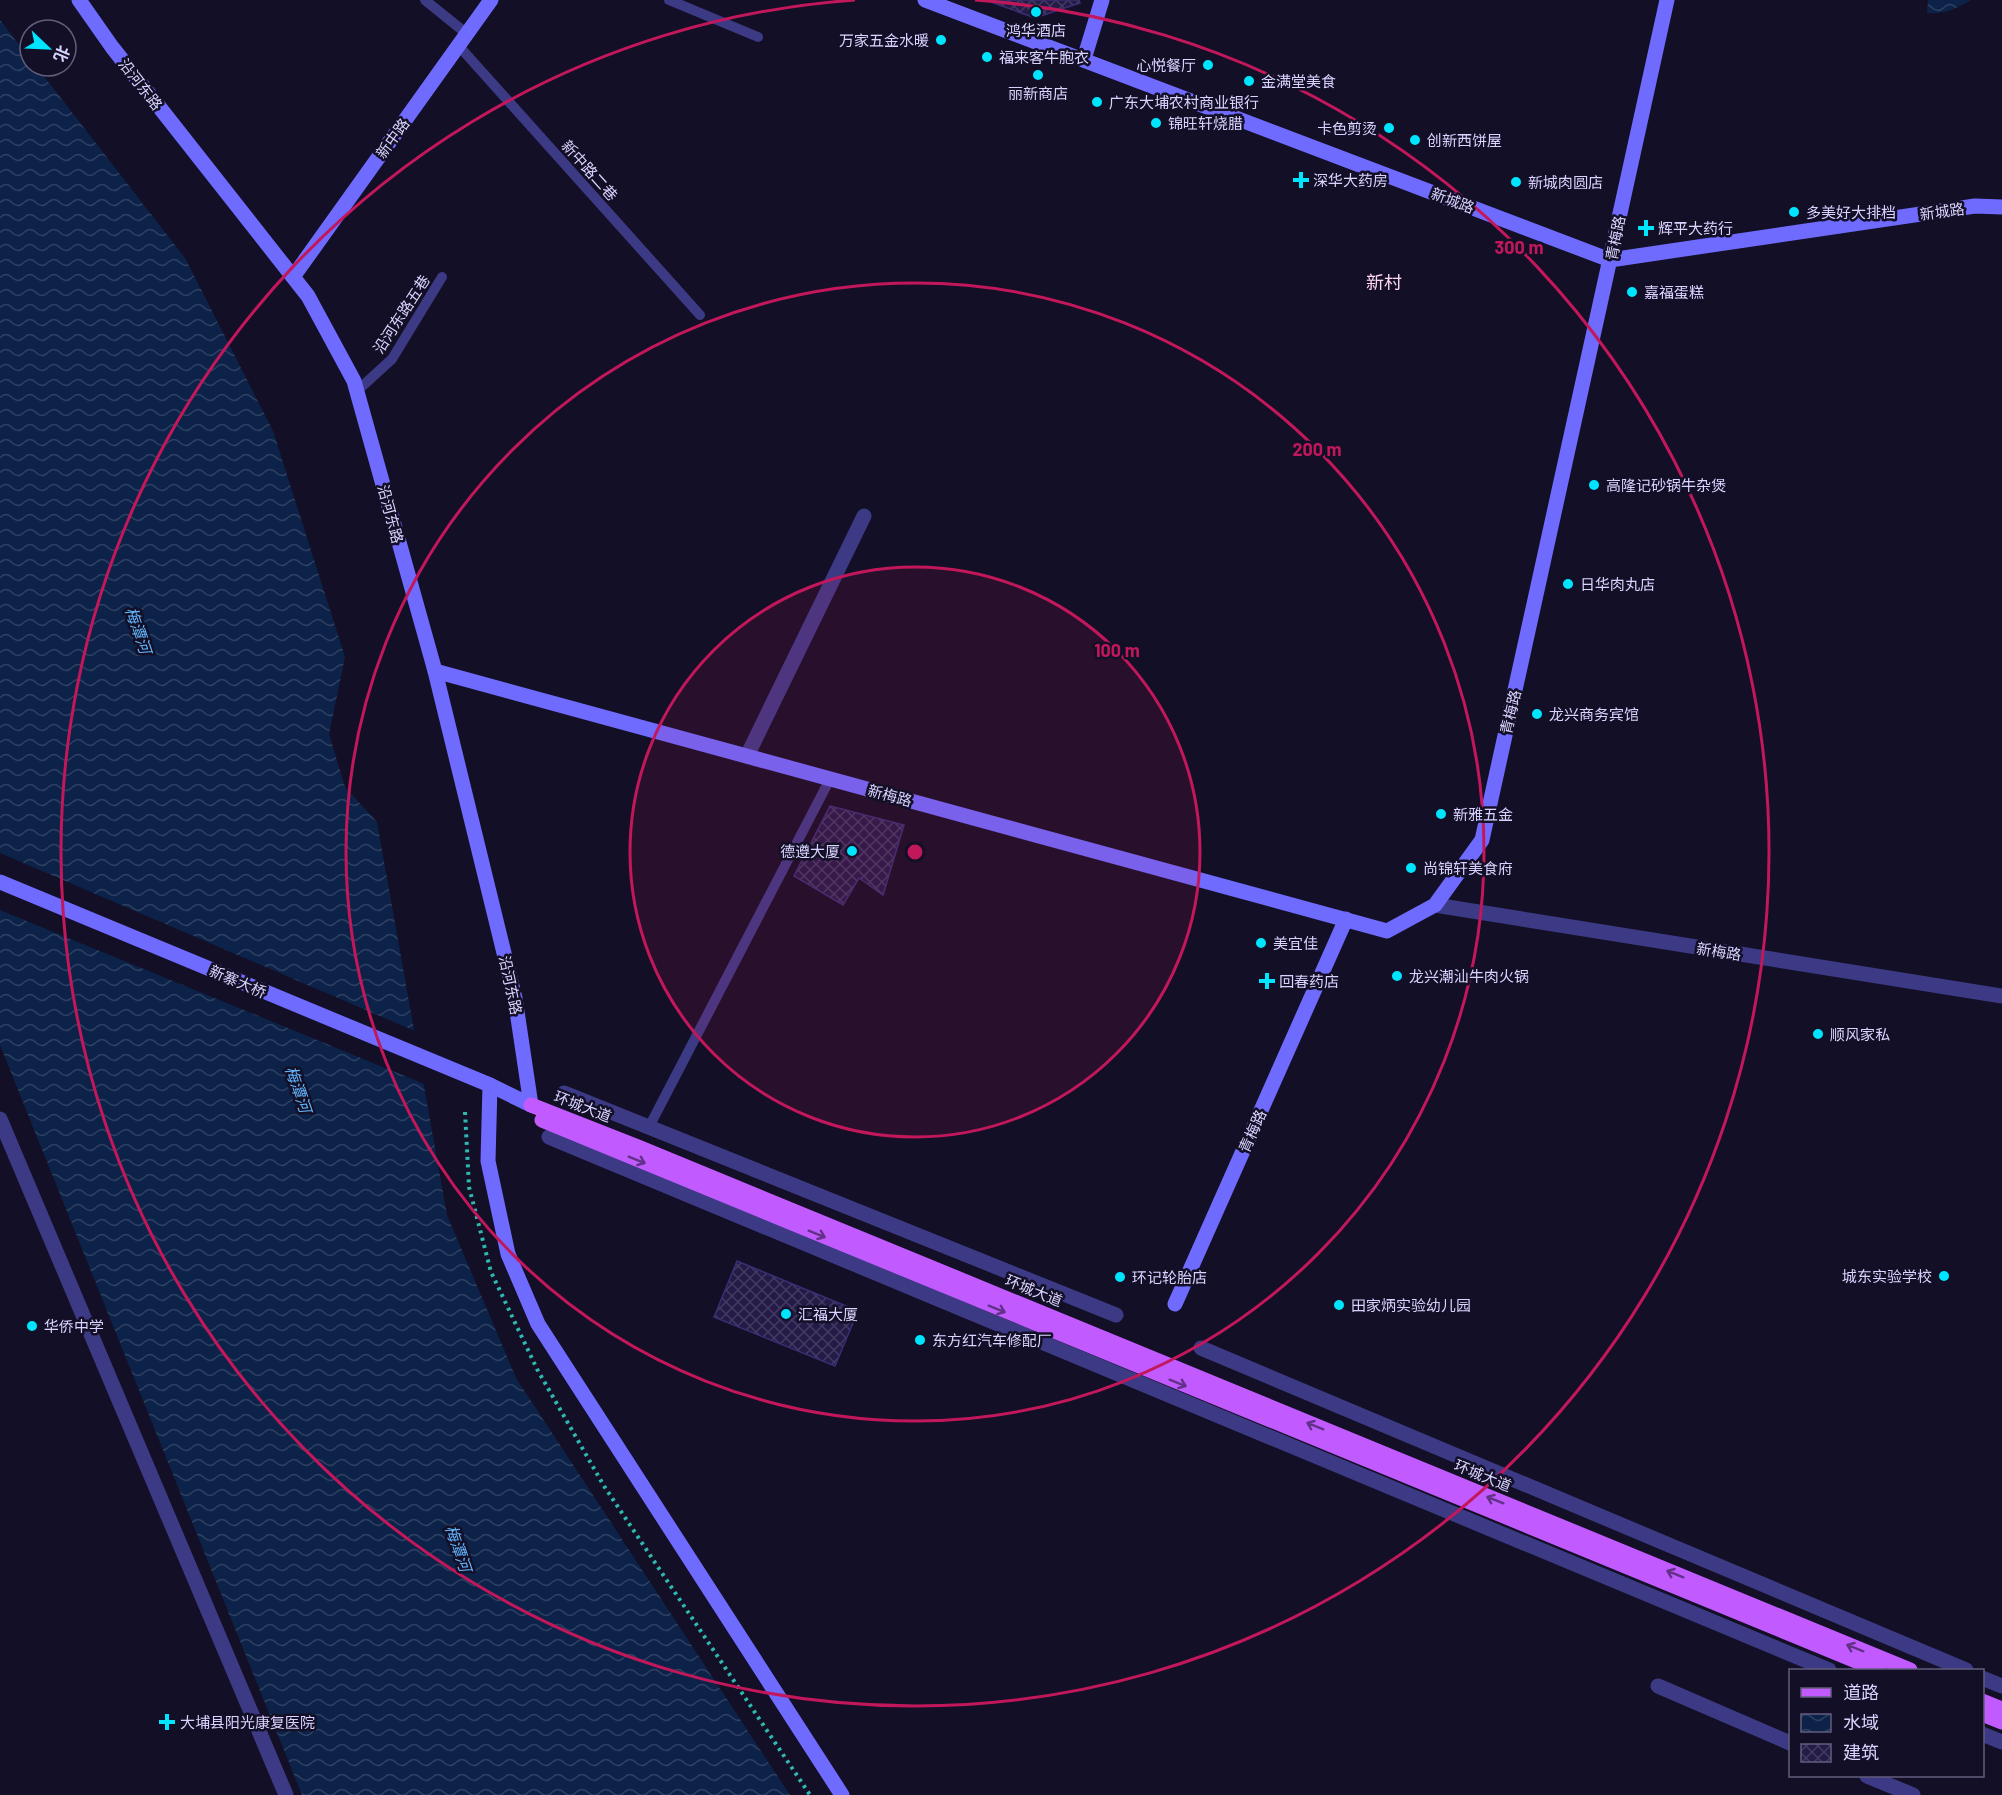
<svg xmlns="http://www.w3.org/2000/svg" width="2002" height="1795" viewBox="0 0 2002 1795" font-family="Barlow,'Noto Sans SC',sans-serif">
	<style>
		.water { fill: url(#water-waves) }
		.pier { fill: #130f26 }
		.building { fill: url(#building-cross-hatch); stroke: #3b2d73; stroke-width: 1.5 }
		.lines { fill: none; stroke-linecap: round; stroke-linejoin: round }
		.path { stroke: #2fb8b0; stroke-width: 4; stroke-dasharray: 3 4.5; stroke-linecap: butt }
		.lane { stroke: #3d3a85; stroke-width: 10 }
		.street { stroke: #3d3a85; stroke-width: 15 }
		.secondary { stroke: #6f6bff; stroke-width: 15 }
		.primary { stroke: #c25bff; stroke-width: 15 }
		.oneway { stroke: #623188 }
		.ring { fill: none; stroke: #c2185b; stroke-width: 3 }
		.poi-dot { fill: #00e5ff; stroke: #130f26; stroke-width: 2 }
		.labels { text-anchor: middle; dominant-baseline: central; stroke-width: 5; stroke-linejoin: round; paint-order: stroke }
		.poi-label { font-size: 15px; fill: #d9d4ff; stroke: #130f26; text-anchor: start }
		.street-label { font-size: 15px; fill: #d9d4ff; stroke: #130f26 }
		.water-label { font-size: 16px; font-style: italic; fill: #62b6ff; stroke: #130f26 }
		.quarter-label { font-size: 18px; fill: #ffd6f0; stroke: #130f26 }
		.centre { fill: #c2185b; stroke: #130f26; stroke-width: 3 }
		.ring-label { font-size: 18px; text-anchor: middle; font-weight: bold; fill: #c2185b; stroke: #130f26; stroke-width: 5; stroke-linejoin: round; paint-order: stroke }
	</style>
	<defs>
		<pattern id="water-waves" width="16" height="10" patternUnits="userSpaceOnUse" patternTransform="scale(1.5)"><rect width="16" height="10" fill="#0c2248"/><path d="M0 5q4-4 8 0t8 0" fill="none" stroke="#2f4163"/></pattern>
		<pattern id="building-cross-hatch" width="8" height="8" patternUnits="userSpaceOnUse" patternTransform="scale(1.5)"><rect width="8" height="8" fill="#241b47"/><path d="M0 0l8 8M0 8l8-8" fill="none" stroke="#433b63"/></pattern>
	</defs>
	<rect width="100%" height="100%" fill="#130f26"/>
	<g class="water">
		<path d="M1928 0H1971C1956 9 1944 14 1927 13Z"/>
		<polygon points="0,20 30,59 30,66 36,66 185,258 273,431 345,657 329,734 345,787 377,822 447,1215 516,1378 790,1795 302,1795 0,1045"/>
	</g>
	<polygon class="pier" points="0,853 417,1032 427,1085 0,910"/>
	<g class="building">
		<polygon points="992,0 1079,0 1080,3 1035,18 991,2"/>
		<polygon points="830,806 904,825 883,895 859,878 843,905 794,876"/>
		<polygon points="737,1261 858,1311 835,1366 714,1317"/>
	</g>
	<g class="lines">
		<polyline class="path" points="465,1112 469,1187 491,1272 537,1369 604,1486 810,1795"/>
		<g class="lane">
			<polyline points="425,0 467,34"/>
			<polyline points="669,0 758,37"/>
			<polyline points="458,45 700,315"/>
			<polyline points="357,391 392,359 442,277"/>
			<polyline points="649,1127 830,779"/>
		</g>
		<g class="street">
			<polyline points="747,756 864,516"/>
			<polyline points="1435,905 2002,996"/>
			<polyline points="564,1093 1116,1315"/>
			<polyline points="0,1119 286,1795"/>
			<polyline points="549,1137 1829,1670"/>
			<polyline points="1201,1348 1966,1670"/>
			<polyline points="1982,1678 2002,1686"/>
			<polyline points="1658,1686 1790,1743"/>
			<polyline points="1982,1734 2002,1742"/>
			<polyline points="1867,1776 1913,1795"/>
		</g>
		<g class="secondary">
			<polyline points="79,0 112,47 308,296 354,381 435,671 515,998 531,1105"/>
			<polyline points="925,0 1610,260 1975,206 2002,207"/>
			<polyline points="1084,59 1102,0"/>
			<polyline points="293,277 491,0"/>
			<polyline points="435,671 1387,931 1435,905 1482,840 1667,0"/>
			<polyline points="0,882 490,1085 531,1105"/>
			<polyline points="490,1085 488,1161 508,1254 538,1324 842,1795"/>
			<polyline points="1175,1304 1346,919"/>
		</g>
		<g class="primary">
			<polyline points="531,1105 638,1147 1910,1670"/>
			<polyline points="542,1120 1878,1670"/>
			<polyline points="1982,1701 2002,1709"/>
			<polyline points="1982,1714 2002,1722"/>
		</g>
	</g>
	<defs><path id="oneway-shaft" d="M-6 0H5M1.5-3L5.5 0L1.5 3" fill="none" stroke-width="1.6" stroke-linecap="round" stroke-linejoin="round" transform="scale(1.5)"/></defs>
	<g class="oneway">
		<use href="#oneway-shaft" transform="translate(637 1160) rotate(22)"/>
		<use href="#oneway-shaft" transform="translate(817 1234) rotate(22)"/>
		<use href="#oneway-shaft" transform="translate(997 1309) rotate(22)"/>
		<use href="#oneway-shaft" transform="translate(1178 1383) rotate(22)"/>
		<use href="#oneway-shaft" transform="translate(1315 1426) rotate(-158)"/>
		<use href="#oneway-shaft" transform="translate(1495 1500) rotate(-158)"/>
		<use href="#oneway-shaft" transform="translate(1675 1574) rotate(-158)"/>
		<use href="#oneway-shaft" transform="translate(1855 1648) rotate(-158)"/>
	</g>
	<circle cx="915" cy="852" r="285" fill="#c2185b" fill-opacity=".12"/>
	<g class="ring">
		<circle cx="915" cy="852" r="285"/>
		<circle cx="915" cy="852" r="569"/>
		<path d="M975 0A854 854 0 1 1 855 0"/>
	</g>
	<g class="poi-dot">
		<circle cx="1036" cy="12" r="6"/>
		<circle cx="941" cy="40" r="6"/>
		<circle cx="987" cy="57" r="6"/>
		<circle cx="1208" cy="65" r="6"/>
		<circle cx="1038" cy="75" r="6"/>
		<circle cx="1249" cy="81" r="6"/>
		<circle cx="1097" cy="102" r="6"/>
		<circle cx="1156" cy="123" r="6"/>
		<circle cx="1389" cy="128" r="6"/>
		<circle cx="1415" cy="140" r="6"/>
		<path d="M1298 171h6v6h6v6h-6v6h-6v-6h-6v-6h6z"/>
		<circle cx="1516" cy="182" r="6"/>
		<circle cx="1794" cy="212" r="6"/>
		<path d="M1643 219h6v6h6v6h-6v6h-6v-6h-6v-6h6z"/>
		<circle cx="1632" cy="292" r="6"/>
		<circle cx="1594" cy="485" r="6"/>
		<circle cx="1568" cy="584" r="6"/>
		<circle cx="1537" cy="714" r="6"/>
		<circle cx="1441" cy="814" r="6"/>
		<circle cx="852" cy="851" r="6"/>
		<circle cx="1411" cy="868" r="6"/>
		<circle cx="1261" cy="943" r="6"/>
		<circle cx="1397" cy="976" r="6"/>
		<path d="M1264 972h6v6h6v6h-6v6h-6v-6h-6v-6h6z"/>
		<circle cx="1818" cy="1034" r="6"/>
		<circle cx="1944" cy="1276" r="6"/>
		<circle cx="1120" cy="1277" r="6"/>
		<circle cx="1339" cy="1305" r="6"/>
		<circle cx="786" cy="1314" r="6"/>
		<circle cx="32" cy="1326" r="6"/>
		<circle cx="920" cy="1340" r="6"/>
		<path d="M164 1713h6v6h6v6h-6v6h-6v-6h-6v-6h6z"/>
	</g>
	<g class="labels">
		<g class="poi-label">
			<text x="1036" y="30" text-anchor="middle">鸿华酒店</text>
			<text x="929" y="40" text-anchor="end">万家五金水暖</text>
			<text x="999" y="57">福来客牛胞衣</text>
			<text x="1196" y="65" text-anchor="end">心悦餐厅</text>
			<text x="1261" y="81">金满堂美食</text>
			<text x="1038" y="93" text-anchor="middle">丽新商店</text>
			<text x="1109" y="102">广东大埔农村商业银行</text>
			<text x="1168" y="123">锦旺轩烧腊</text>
			<text x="1377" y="128" text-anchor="end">卡色剪烫</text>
			<text x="1427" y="140">创新西饼屋</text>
			<text x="1313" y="180">深华大药房</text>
			<text x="1528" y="182">新城肉圆店</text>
			<text x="1806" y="212">多美好大排档</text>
			<text x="1658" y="228">辉平大药行</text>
			<text x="1644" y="292">嘉福蛋糕</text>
			<text x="1606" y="485">高隆记砂锅牛杂煲</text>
			<text x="1580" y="584">日华肉丸店</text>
			<text x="1549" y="714">龙兴商务宾馆</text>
			<text x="1453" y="814">新雅五金</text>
			<text x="840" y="851" text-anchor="end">德遵大厦</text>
			<text x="1423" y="868">尚锦轩美食府</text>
			<text x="1273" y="943">美宜佳</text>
			<text x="1409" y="976">龙兴潮汕牛肉火锅</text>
			<text x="1279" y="981">回春药店</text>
			<text x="1830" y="1034">顺风家私</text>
			<text x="1932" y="1276" text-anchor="end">城东实验学校</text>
			<text x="1132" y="1277">环记轮胎店</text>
			<text x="1351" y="1305">田家炳实验幼儿园</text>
			<text x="798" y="1314">汇福大厦</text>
			<text x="44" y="1326">华侨中学</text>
			<text x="932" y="1340">东方红汽车修配厂</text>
			<text x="180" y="1722">大埔县阳光康复医院</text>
		</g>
		<g class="street-label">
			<text transform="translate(141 84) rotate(52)">沿河东路</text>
			<text transform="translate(392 138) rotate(-54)">新中路</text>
			<text transform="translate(590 170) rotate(48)">新中路二巷</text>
			<text transform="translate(1453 200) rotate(21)">新城路</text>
			<text transform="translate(1942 211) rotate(-8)">新城路</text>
			<text transform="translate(1615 238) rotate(-79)">青梅路</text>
			<text transform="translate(401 314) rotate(-57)">沿河东路五巷</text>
			<text transform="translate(391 514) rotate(75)">沿河东路</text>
			<text transform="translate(1510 712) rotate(-77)">青梅路</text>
			<text transform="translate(890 795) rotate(15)">新梅路</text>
			<text transform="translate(1719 951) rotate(9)">新梅路</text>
			<text transform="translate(238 981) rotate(23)">新寨大桥</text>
			<text transform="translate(511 985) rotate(78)">沿河东路</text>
			<text transform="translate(583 1106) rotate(21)">环城大道</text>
			<text transform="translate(1252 1131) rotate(-66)">青梅路</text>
			<text transform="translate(1034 1290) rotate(22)">环城大道</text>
			<text transform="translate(1483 1475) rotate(22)">环城大道</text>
		</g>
		<g class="water-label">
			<text transform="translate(139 630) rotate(71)">梅潭河</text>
			<text transform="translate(299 1089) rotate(71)">梅潭河</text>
			<text transform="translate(459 1548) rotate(71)">梅潭河</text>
		</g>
		<g class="quarter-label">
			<text x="1384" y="282">新村</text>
		</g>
	</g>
	<circle cx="915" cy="852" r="9" class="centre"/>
	<g class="ring-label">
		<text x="1519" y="254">300 m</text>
		<text x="1317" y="456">200 m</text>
		<text x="1117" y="657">100 m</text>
	</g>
	<rect x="1789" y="1669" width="195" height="108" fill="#130f26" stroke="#625e7d" stroke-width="1.5"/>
	<rect x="1801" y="1688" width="30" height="9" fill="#c25bff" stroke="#625e7d" stroke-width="1.5"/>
	<text x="1843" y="1699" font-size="18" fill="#d9d4ff">道路</text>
	<rect x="1801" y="1714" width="30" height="18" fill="url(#water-waves)" stroke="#625e7d" stroke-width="1.5"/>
	<text x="1843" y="1729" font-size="18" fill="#d9d4ff">水域</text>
	<rect x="1801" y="1744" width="30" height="18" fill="url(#building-cross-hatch)" stroke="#625e7d" stroke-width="1.5"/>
	<text x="1843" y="1759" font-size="18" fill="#d9d4ff">建筑</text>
	<g transform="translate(48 48) rotate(113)"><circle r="28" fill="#130f26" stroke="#625e7d" stroke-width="1.5"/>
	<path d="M0-4.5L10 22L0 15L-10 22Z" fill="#00e5ff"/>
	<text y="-9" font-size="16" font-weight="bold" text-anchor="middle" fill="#d9d4ff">北</text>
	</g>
</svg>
